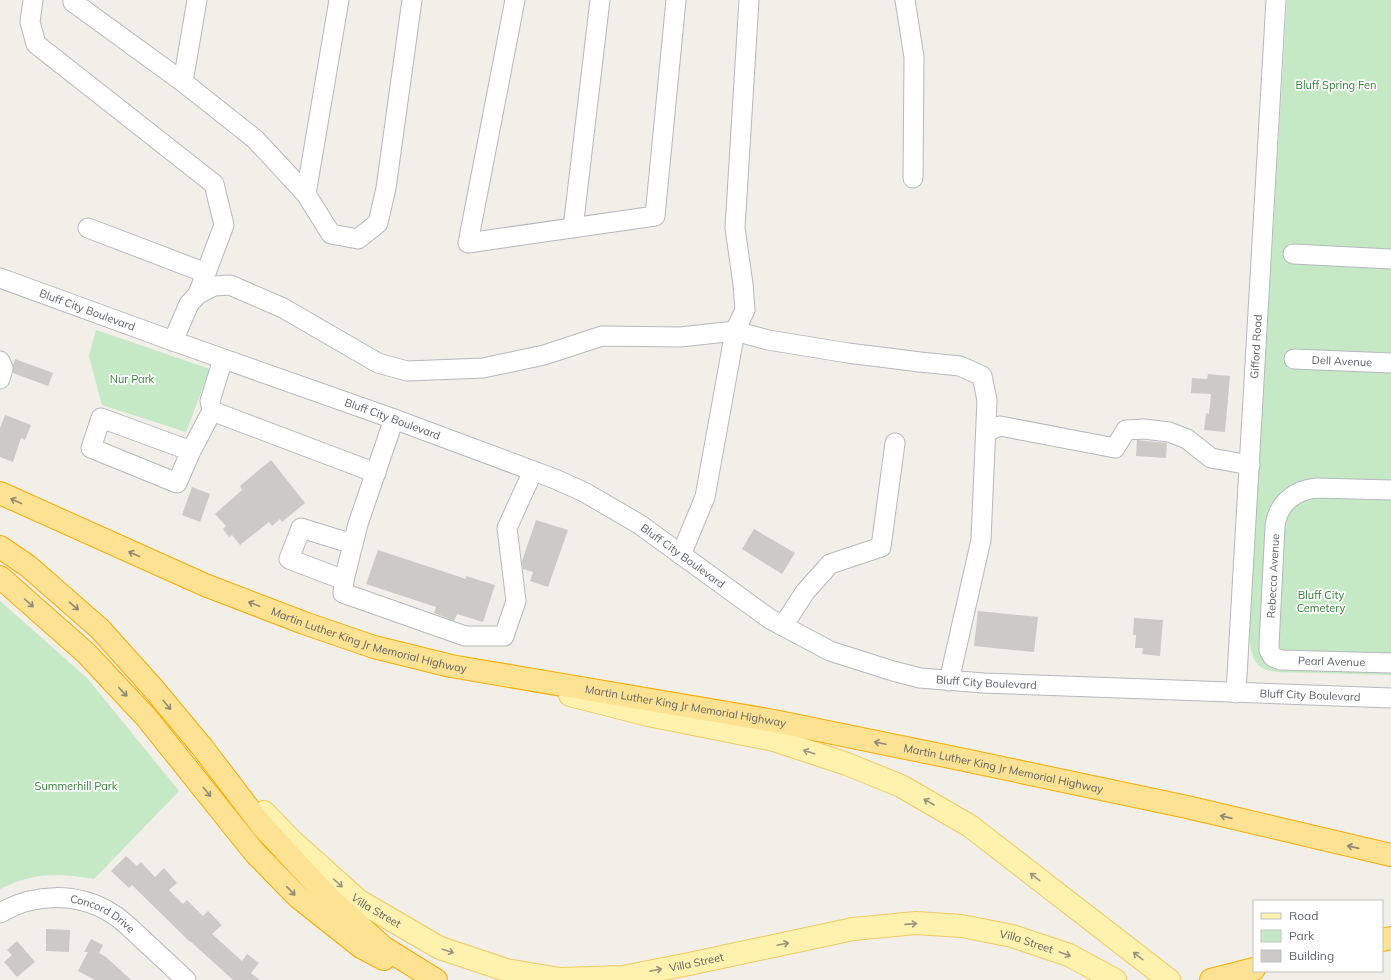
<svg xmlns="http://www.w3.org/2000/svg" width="1391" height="980" viewBox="0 0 1391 980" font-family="Mulish,sans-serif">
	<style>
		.green { fill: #c5e8c5 }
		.building { fill: #cccac5 }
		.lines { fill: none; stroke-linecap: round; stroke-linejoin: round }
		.minor-casing { stroke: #b5b8bc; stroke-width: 21 }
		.major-casing { stroke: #f2c960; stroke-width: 24 }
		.highway-casing { stroke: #f9ab00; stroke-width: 24 }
		.minor { stroke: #fff; stroke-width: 19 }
		.major { stroke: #fff2af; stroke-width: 22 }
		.highway { stroke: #fde293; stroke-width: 22 }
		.oneway { stroke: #8e8975 }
		.oneway2 { stroke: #979581 }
		.labels { text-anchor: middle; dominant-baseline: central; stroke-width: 3.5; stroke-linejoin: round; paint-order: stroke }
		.park-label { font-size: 11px; fill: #348238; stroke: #fff }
		.street-label { font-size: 11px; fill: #5f6368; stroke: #fff }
	</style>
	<rect width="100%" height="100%" fill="#f1efe8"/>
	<g class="green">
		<path d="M1287 0H1391V675L1277 672C1273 671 1268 671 1264 669 1251 662 1250 645 1249 632Z"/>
		<polygon points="96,330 210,369 186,432 102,405 89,356"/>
		<path d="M0 601 87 678 179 791 94 879C56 873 35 872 0 889Z"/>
	</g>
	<g class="building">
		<polygon points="15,359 53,373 48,386 13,373 13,365"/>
		<polygon points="1208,374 1230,376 1225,432 1204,430 1206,413 1209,414 1211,394 1191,393 1192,378 1207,379"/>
		<polygon points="5,415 31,425 25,440 21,438 13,462 0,457 0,428"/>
		<polygon points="1137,440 1167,443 1166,458 1136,456"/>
		<polygon points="271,460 305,503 282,522 280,519 272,526 269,522 240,545 232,535 229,537 223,529 226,526 215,514 242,490 240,486"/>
		<polygon points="192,487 210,494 200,522 182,515"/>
		<polygon points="536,520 568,530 548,587 530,581 533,572 523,569 522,561"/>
		<polygon points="754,529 795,553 782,574 742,549"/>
		<polygon points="378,550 466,579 466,576 495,585 483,622 457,614 454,621 434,613 436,607 366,584"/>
		<polygon points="978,611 1038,617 1034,652 974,646"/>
		<polygon points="1134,618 1163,620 1160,656 1142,654 1143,648 1135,648 1136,635 1133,635"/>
		<polygon points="126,856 137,866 141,862 155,877 164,868 177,883 169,890 183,904 187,900 203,916 208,911 222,925 212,934 242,961 247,954 259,963 251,973 260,980 233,980 190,941 190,942 132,885 129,888 111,871"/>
		<polygon points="46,929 70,930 69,952 46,951"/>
		<polygon points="91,939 103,945 99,953 106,957 131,980 95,980 78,971 88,952 84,952"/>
		<polygon points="17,941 35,962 17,977 4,962 12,955 7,950"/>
	</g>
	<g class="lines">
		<defs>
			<g id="minor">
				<polyline points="33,0 30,22 36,44 214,184 224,225 198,294"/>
				<polyline points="73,0 73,2 183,82 197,0"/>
				<polyline points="515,0 468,243 655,216 676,0"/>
				<polyline points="905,0 914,57 913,178"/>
				<polyline points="183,82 255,139 306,194 331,234 358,239 378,223 386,188 412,0"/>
				<polyline points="306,194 339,0"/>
				<polyline points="88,228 206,273"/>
				<polyline points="573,228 600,0"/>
				<polyline points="1293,254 1391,259"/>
				<path id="s1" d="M0 278 173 341 394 419 555 479 584 492 639 524 770 619 830 651 893 671 920 678 984 683 1391 698"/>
				<polyline points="173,341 189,304 198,294 214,286 230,285 283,308 378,363 407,371 483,368 544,355 602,336 680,337 735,331 768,340 848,353 920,362 960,366 982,376 987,400 981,540 949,681"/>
				<polyline points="223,359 210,401 212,411 376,473"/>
				<path id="s2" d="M1294 359 1391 363"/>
				<polyline points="0,361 3,368 0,379"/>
				<polyline points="986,432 1000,426 1115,448 1126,430 1144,429 1169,432 1187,439 1211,458 1250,465"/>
				<polyline points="191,451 177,483 91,448 101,418 191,451 212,411"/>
				<path id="s3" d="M1391 490 1317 488C1295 490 1278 503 1275 526L1269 645V650L1273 657 1281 660 1391 663"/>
				<polyline points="353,544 301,528 289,559 344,580 358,524 394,419"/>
				<polyline points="681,555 705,497 735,331 745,310 743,284 735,228 749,0"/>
				<polyline points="344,580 343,593 465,636 504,636 516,601 507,528 533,471"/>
				<polyline points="783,626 805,592 830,564 881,547 895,443"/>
				<path id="s4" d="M1236 693 1276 0"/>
				<path id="s5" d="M0 913C34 893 77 892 111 913 122 919 132 930 141 938 156 952 171 966 186 980"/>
			</g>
			<g id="major">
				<polyline points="570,695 648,715 774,740 847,764 901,786 970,826 1169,980"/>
				<path id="s6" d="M264 812 292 841 359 901 440 948 506 970 560 979 623 977 689 964 853 929 916 923 962 926 1012 936 1069 955 1115 980"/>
			</g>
			<g id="highway">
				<path id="s7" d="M0 493 205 585 304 623 374 647 451 666 774 721 955 758 1187 807 1391 855"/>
				<polyline points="0,547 28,566 100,629 152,687 202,747 263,827 332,901 383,947 436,980"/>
				<polyline points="0,577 86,653 146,717 255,853 298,897 361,947 384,959"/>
				<polyline points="1382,940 1391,938"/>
				<polyline points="1211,980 1254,969"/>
			</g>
		</defs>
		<use href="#minor" class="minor-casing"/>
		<use href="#major" class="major-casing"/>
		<use href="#highway" class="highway-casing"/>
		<use href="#minor" class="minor"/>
		<use href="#major" class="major"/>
		<use href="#highway" class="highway"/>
	</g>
	<defs><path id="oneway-shaft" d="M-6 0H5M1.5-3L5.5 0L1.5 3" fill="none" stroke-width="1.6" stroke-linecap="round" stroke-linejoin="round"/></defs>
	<g class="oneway">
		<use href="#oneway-shaft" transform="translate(16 501) rotate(-156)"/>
		<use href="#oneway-shaft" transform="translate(134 554) rotate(-156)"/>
		<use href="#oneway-shaft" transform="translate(29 603) rotate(42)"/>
		<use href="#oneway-shaft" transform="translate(254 604) rotate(-159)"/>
		<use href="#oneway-shaft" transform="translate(74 606) rotate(41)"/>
		<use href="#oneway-shaft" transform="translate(123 692) rotate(46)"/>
		<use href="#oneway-shaft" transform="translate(167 705) rotate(51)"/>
		<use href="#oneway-shaft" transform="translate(880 743) rotate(-168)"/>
		<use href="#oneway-shaft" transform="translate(207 792) rotate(51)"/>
		<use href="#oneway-shaft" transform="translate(1226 817) rotate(-167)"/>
		<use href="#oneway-shaft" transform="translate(1353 847) rotate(-167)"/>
		<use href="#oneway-shaft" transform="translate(291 891) rotate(46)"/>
	</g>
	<g class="oneway2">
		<use href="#oneway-shaft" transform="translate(809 752) rotate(-162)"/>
		<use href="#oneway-shaft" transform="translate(929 802) rotate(-150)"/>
		<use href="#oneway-shaft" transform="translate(1035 877) rotate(-142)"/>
		<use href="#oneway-shaft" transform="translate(338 883) rotate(42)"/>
		<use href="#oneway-shaft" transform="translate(911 924) rotate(-4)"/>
		<use href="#oneway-shaft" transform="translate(783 944) rotate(-12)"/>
		<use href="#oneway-shaft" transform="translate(448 951) rotate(18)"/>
		<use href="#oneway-shaft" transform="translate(1065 954) rotate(20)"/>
		<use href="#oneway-shaft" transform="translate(1138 956) rotate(-142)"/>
		<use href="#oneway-shaft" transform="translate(656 970) rotate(-11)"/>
	</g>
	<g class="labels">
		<g class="park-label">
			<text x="1336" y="85">Bluff Spring Fen</text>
			<text x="132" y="379">Nur Park</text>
			<text x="1321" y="595">Bluff City<tspan x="1321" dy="13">Cemetery</tspan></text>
			<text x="76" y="786">Summerhill Park</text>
		</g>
		<g class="street-label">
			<text stroke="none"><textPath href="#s1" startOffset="93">Bluff City Boulevard</textPath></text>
			<text stroke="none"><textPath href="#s4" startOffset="347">Gifford Road</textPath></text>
			<text stroke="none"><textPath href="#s2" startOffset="48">Dell Avenue</textPath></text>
			<text stroke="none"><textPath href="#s1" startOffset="417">Bluff City Boulevard</textPath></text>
			<text stroke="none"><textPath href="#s1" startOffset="740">Bluff City Boulevard</textPath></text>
			<text transform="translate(1273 576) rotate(-87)">Rebecca Avenue</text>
			<text stroke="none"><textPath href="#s7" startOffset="398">Martin Luther King Jr Memorial Highway</textPath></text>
			<text stroke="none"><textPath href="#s3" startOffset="327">Pearl Avenue</textPath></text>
			<text stroke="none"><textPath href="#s1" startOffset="1076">Bluff City Boulevard</textPath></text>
			<text stroke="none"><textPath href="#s1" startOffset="1400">Bluff City Boulevard</textPath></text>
			<text stroke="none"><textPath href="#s7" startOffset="722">Martin Luther King Jr Memorial Highway</textPath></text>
			<text stroke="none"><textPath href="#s7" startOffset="1046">Martin Luther King Jr Memorial Highway</textPath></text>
			<text stroke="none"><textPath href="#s6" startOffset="150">Villa Street</textPath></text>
			<text stroke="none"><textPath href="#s5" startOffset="109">Concord Drive</textPath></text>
			<text stroke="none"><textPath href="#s6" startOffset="822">Villa Street</textPath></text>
			<text stroke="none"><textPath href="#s6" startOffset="486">Villa Street</textPath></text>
		</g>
	</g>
	<rect x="1253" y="900" width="130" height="72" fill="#ffffff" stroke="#bfc1c3"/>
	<rect x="1261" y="913" width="20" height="6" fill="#fff2af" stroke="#bfc1c3"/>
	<text x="1289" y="920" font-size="12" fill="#5f6368">Road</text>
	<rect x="1261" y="930" width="20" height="12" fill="#c5e8c5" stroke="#bfc1c3"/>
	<text x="1289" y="940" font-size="12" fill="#5f6368">Park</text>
	<rect x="1261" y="950" width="20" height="12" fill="#cccac5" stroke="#bfc1c3"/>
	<text x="1289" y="960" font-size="12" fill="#5f6368">Building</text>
</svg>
